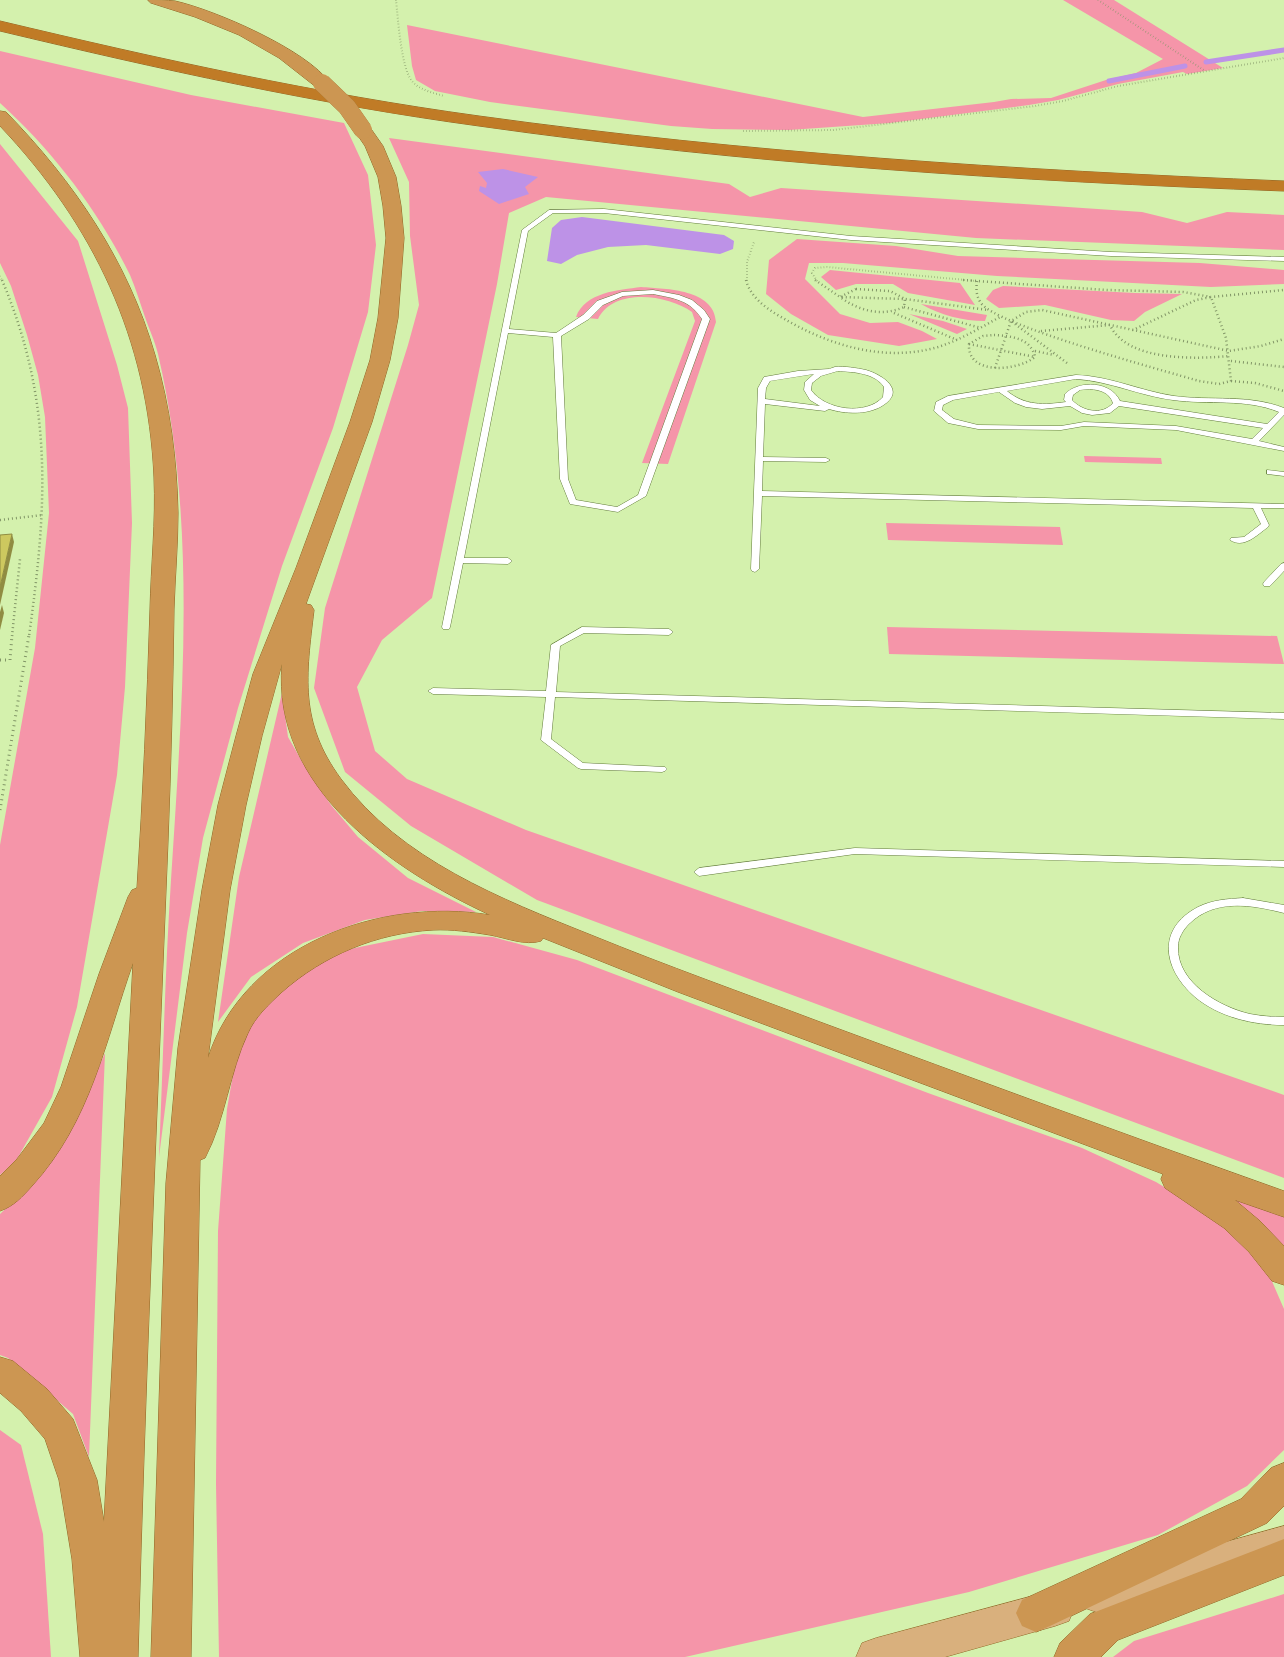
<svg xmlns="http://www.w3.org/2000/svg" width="1284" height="1657" viewBox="0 0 1284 1657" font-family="Cabin,sans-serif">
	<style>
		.green { fill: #f595a9 }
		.water { fill: #bd92e7 }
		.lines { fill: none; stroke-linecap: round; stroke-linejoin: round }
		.stream { stroke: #bd92e7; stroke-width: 5 }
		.service-casing { stroke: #637c3c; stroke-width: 1 }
		.primary-casing { stroke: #8f6625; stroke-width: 1 }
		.trunk-casing { stroke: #8f6625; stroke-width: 1 }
		.motorway-casing { stroke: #8f6625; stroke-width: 1 }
		.path-far2 { stroke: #829667; stroke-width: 2; stroke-dasharray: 0.5 2.5; stroke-linecap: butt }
		.path-far1 { stroke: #829667; stroke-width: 2.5; stroke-dasharray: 1 3; stroke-linecap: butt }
		.path { stroke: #829667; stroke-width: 3; stroke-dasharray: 1 4; stroke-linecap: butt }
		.service { fill: #fff; fill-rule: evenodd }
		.primary { fill: #d9b07d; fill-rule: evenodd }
		.trunk { fill: #cc9652; fill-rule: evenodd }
		.motorway { fill: #c07b26; fill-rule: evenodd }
		.trunk-bridge-casing { stroke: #8f6625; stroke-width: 18; stroke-linecap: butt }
		.trunk-bridge { stroke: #cc9652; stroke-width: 18 }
		.shaded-wall { fill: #908c42 }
		.building { fill: #cdc85f; stroke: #908c42 }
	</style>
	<rect width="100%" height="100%" fill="#d4f1ad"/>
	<g class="green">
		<polygon points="1063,0 1114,0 1223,68 1187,74 1183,72 1118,84 1058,100 1029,105 890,123 789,130 712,129 671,126 490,102 435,91 416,80 412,66 407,25 863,117 994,102 1011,99 1051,98 1106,80 1136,73 1163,59"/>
		<path d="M0 51 191 95 344 123 368 175 376 245 368 312 333 428 282 566 238 708 203 838 187 933 159 1157C163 1065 165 972 171 880 182 706 198 525 158 354 155 341 149 329 145 317 140 303 136 289 130 275 98 210 53 151 0 103Z"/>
		<polygon points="389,138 729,184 750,197 781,188 1142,212 1187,223 1227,212 1284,215 1284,250 976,238 546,197 509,213 497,284 432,598 382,640 357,687 375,751 407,779 526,830 1284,1095 1284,1178 537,900 411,826 345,772 314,688 325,608 408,345 419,305 410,236 409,182"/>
		<polygon points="0,144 78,241 117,365 128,408 132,523 125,687 117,775 77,1007 52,1097 16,1161 0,1175 0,845 35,648 49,513 45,417 38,375 27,335 11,286 0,263"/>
		<polygon points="797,239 896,246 958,256 1200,263 1284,270 1284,284 1211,287 997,276 843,263 809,263 805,279 840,314 870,323 898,322 922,331 937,339 899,346 828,335 791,314 766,294 769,260"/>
		<polygon points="830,270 960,283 975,305 908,293 893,284 856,284 836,290 821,277"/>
		<polygon points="1003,286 1135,293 1182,294 1145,312 1134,321 1111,320 1045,305 999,308 986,299 993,290"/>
		<path d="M641 287C667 289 714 289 716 322L668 464 642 463 695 321 692 312C668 295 614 287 598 319L576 317C585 292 619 290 641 287Z"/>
		<path d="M921 304 987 315 985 321C963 321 940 315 921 304Z"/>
		<polygon points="909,314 943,321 967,329 957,334"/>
		<polygon points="1084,456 1161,458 1162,464 1085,462"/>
		<polygon points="886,523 1060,527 1063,545 888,540"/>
		<polygon points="887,627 1277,636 1284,664 889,654"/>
		<polygon points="282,693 288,737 303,763 331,805 358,837 408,878 476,912 422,911 365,920 303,943 251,977 218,1022 239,877"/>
		<polygon points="423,934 493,937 577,960 928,1093 1082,1148 1156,1182 1221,1222 1268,1272 1284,1309 1284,1450 1247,1486 1158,1535 969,1592 685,1657 219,1657 216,1484 218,1231 227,1109 237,1051 257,1012 293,976 345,950"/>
		<polygon points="105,1053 89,1457 73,1414 8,1358 0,1355 0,1214 22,1193 85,1098"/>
		<polygon points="1173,1177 1284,1204 1284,1271"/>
		<polygon points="0,1430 21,1445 43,1534 51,1657 0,1657"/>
		<polygon points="1284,1594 1284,1657 1113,1657 1134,1641"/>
	</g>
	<g class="water">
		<polygon points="503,169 538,177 525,187 529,194 499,204 479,191 480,186 486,188 487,183 478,172"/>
		<polygon points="582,217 724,235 734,241 733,249 720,254 646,245 608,247 577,255 561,264 547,261 552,228 561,220"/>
	</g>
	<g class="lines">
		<g class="stream">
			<polyline points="1206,62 1284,50"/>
			<polyline points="1109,81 1185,66"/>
		</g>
		<defs>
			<g id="service">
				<path d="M604 209 851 236 1111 252 1284 257V261L1111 256 851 240 604 213H553L528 231 509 329 556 333 583 315 597 301 622 292 653 290 679 295 692 300 704 310 710 319 646 496 618 512 570 504 560 479 553 337 508 333 464 558H508L512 561 508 564 463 563 450 627 449 629H443L442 627 522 230 549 210ZM653 294C674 298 690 300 702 319L638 495 617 507 576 500 568 479 561 336 589 319 603 305 623 296Z"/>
				<path d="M835 367C845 366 856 368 866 370 883 375 907 391 882 406 867 415 845 414 829 409L825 411 765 404 763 457 826 458 830 460 826 462 763 461 762 491 1284 504V508H1261L1269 525 1268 527C1257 535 1244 549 1230 540L1231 538 1244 537 1261 524 1253 508 762 496 759 569 755 572 752 571 751 569 758 388 764 377 798 371 829 369ZM838 371C854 372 875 373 884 387L883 397C866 416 825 410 811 390L812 383 821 376ZM814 374 805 382 804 390 810 400 820 406 765 399 766 388 770 381Z"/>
				<path d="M1076 375C1110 376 1140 391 1174 396 1211 401 1248 394 1284 408V415L1259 441 1284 447V451L1176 430 1084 426 1061 430 978 429 948 423 934 411 936 402 948 396ZM1076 379C1110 381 1140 396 1173 400 1209 405 1245 398 1279 412L1267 424 1120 401C1111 381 1079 380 1065 394L1064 400 1066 402C1044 405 1025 406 1007 391ZM1090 389C1100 390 1109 392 1113 403 1102 416 1082 411 1072 400L1073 395 1080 390ZM999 392 1015 403 1026 407 1042 409 1070 406 1082 413 1092 415 1110 413 1119 406 1263 428 1252 439 1176 426 1084 422 1061 426 978 425 954 419 942 410 943 405 953 400Z"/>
				<polygon points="1267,470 1284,472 1284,476 1267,474"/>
				<polygon points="1284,563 1284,571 1270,586 1264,586 1263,584 1264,582 1281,564"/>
				<polygon points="582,627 669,629 673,632 669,635 584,633 560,646 556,692 1284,713 1284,719 555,697 551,739 583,763 665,767 667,769 665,771 662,772 581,769 578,768 541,740 546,697 433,694 428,691 433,688 546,691 551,645"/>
				<polygon points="855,848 1284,861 1284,867 855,854 699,876 694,872 699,868"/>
				<path d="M1243 898 1284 905V913C1252 905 1215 898 1189 924 1183 930 1178 938 1178 947 1177 983 1220 1007 1250 1014 1261 1016 1272 1017 1284 1017V1025C1253 1025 1219 1017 1195 997 1163 969 1156 929 1198 907 1212 900 1227 899 1243 898Z"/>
			</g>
			<g id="primary">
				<polygon points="1284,1526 1284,1562 1099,1613 1085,1608 1080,1595 1085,1582 1099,1577"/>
				<polygon points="1055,1590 1069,1595 1074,1608 1069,1621 1055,1626 945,1657 856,1657 862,1643 876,1638"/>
			</g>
			<g id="trunk">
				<path d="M148 0C157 0 167 0 175 1 215 10 307 50 330 83L328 87H316L279 58 239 35 195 17 151 3Z"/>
				<path d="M0 111 6 112C74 182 128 261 155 355 170 406 177 460 178 513 178 545 175 577 174 609 173 686 171 764 168 841 157 1113 145 1385 138 1657H80L72 1559 59 1480 45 1439 21 1411 0 1393V1357L13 1361 47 1389 73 1419 97 1480 104 1522 133 963C105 1042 91 1121 32 1186 22 1197 14 1206 0 1211V1176L17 1159 44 1123 61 1087 99 974 128 897 132 890 137 888C143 796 147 703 150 610 151 565 156 521 154 477 148 339 94 225 0 126Z"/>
				<path d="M363 125 369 126 383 146 396 177 401 206 404 238 398 318 390 360 372 422 306 604 311 605 314 610C306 676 299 722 341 779 401 860 501 899 591 935 667 966 743 993 820 1022 974 1079 1129 1136 1284 1191V1217L1235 1200 1260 1221 1284 1246V1285L1272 1281 1249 1252 1224 1228 1165 1188 1161 1179 1163 1174 678 992 543 938 541 941C525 946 507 938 490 935 471 932 452 929 433 930 377 933 324 955 282 992 269 1004 255 1017 248 1033 229 1073 226 1118 205 1158L200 1160 191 1657H151L166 1183 178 1048 202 890 218 805 236 736 253 674 296 568 350 422 370 360 378 318 386 238 383 206 378 177 365 146 354 130 357 126ZM282 664C271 788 393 870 490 915 381 897 244 945 208 1058L230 890 246 805 262 736Z"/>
				<polygon points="1284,1463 1284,1506 1267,1523 1050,1626 1036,1632 1022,1626 1016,1613 1022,1600 1241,1499 1271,1468"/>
				<polygon points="1284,1539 1284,1575 1118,1640 1101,1657 1054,1657 1060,1643 1090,1614"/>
			</g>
			<path id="motorway" d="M0 21C159 59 318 94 479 116 746 153 1015 170 1284 181V191C1015 181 746 164 479 126 317 104 159 69 0 31Z"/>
		</defs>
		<use href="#service" class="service-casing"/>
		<use href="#primary" class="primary-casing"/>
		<use href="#trunk" class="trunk-casing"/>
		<use href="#motorway" class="motorway-casing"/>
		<g class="path-far2">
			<path d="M396 0C398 18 401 68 412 81 419 90 434 93 444 96"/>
			<polyline points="1098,0 1205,71"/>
			<polyline points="743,131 833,130 1035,106 1063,101 1118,86 1284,58"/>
			<polyline points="0,276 2,281"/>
			<polyline points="747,281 747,262 754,242"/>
			<polyline points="817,281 812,273 815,268 827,267 976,281"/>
		</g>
		<g class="path-far1">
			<path d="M2 280C54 403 47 507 29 636"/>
			<path d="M746 280C751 300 772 312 788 321 834 347 887 362 938 347 960 340 980 328 1000 317"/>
			<polyline points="815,280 840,297 905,299 988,310"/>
			<polyline points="963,280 1107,290 1183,292 1211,297 1284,290"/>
			<path d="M977 281C976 289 976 296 981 303 995 325 1165 371 1199 381L1219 384 1231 381 1226 338 1211 297 1196 300 1133 330"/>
			<path d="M856 289 890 291 905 299 904 307C882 317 859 311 840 297Z"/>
			<polyline points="904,307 981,328"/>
			<polyline points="894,313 957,340"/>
			<path d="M1041 331 1110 325C1127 362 1196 359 1230 356"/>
			<path d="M994 335C1011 336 1031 338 1035 357 1018 371 967 376 969 344L983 336Z"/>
			<polyline points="969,344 1035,357"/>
			<polyline points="1035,351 1054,355"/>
			<polyline points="1231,361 1284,367"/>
			<polyline points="1067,363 1011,321 1026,312 1042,310 1229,351 1261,346 1284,339"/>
			<polyline points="995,368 1011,321"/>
			<polyline points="1231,381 1255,383 1284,391"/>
			<polyline points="0,520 43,515"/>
			<polyline points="12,636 20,559"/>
		</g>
		<g class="path">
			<polyline points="0,660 10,660 12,635"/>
			<polyline points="0,810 29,635"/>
		</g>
		<use href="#service" class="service"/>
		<use href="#primary" class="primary"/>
		<use href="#trunk" class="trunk"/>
		<use href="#motorway" class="motorway"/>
		<defs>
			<polyline id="trunk-bridge" points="322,83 347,107 363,130"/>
		</defs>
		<use href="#trunk-bridge" class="trunk-bridge-casing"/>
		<use href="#trunk-bridge" class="trunk-bridge"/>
	</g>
	<g class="shaded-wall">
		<polygon points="12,534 14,542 0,605 0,587"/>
		<polygon points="2,605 4,613 0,630 0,612"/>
	</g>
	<polygon class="building" points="12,534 0,587 0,535"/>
</svg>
